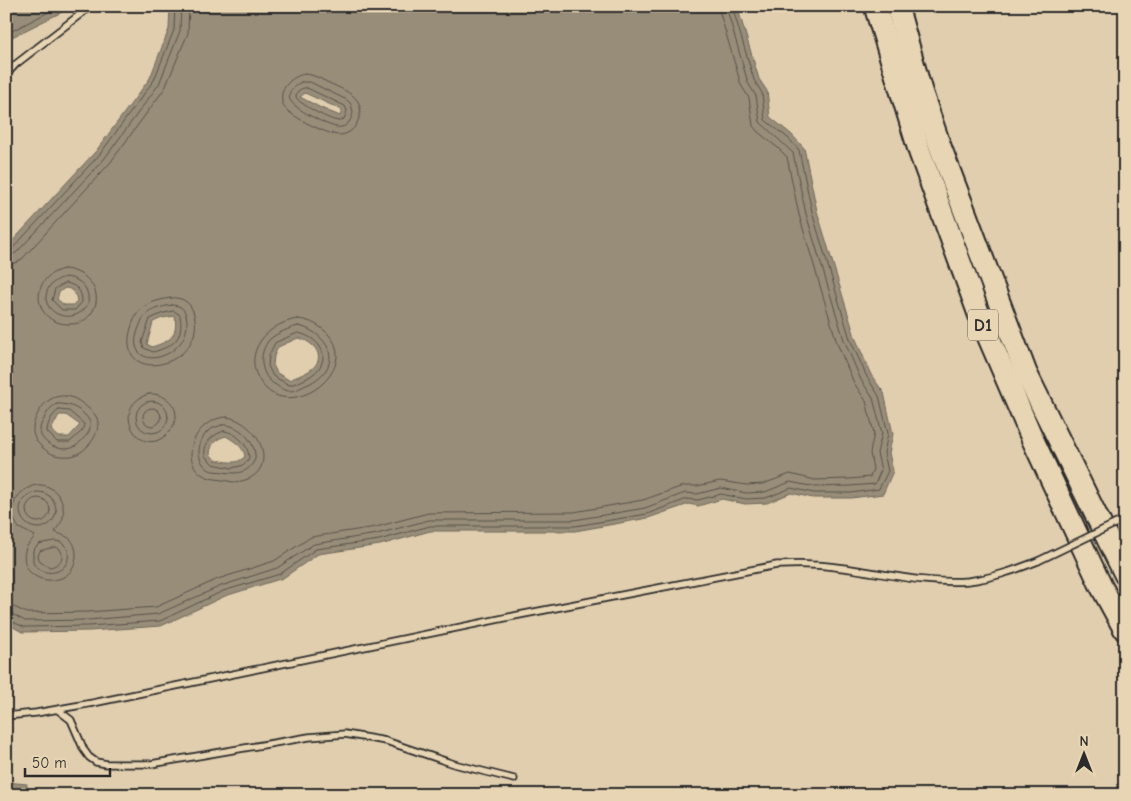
<svg xmlns="http://www.w3.org/2000/svg" width="1131" height="801" viewBox="0 0 1131 801" font-family="'Comic Neue',sans-serif">
	<style>
		.water { fill: #988d79; stroke: #6c665a; fill-rule: evenodd }
		.lines { fill: none; stroke-linecap: round; stroke-linejoin: round }
		.shore { stroke: #57524a; stroke-width: 1 }
		.service-casing { stroke: #2b2b2b; stroke-width: 9 }
		.motorway-casing { stroke: #2b2b2b; stroke-width: 25 }
		.service { stroke: #e8d5b3; stroke-width: 5.5 }
		.motorway { stroke: #e8d5b3; stroke-width: 21 }
		.service-bridge-casing { stroke: #2b2b2b; stroke-width: 9; stroke-linecap: butt }
		.service-bridge { stroke: #e8d5b3; stroke-width: 5.5 }
		.labels { text-anchor: middle; dominant-baseline: central; stroke-width: 4; stroke-linejoin: round; paint-order: stroke }
		.shield { fill: #e8d5b3; stroke: #645e54; stroke-width: 1 }
		.shield-label { font-size: 18px; font-weight: bold; fill: #2b2b2b }
	</style>
	<rect width="100%" height="100%" fill="#e0ceae"/>
	<filter id="ink" filterUnits="userSpaceOnUse"><feTurbulence type="fractalNoise" baseFrequency=".02" numOctaves="2"/><feDisplacementMap in="SourceGraphic" scale="10" xChannelSelector="R" yChannelSelector="G"/><feConvolveMatrix kernelMatrix="1 2 1 2 8 2 1 2 1" color-interpolation-filters="sRGB"/></filter>
	<g filter="url(#ink)">
		<g class="water">
			<polygon points="6,6 66,6 64,11 6,40"/>
			<path d="M170 6H737L759 79 767 91 770 117 791 134 804 148 817 211 855 337 871 375 884 393 893 434 889 453 893 471 883 494 851 498H813L791 493 767 503 745 504 722 499 698 506 689 504 648 518 575 531H430L380 545 318 554 283 578 225 596 161 626 89 631 22 632 6 623V248L96 151 150 78 169 29ZM305 93 342 110 340 116 321 108 300 97ZM65 288C74 289 75 292 77 301L74 305H64L57 299 59 292ZM175 316C178 337 170 341 152 347L147 344 153 322 162 318ZM298 338C309 340 323 351 317 363 312 372 298 376 289 380L277 373 273 365 274 356 278 347ZM59 415H66L80 425 69 437H59L51 430ZM226 436C234 441 243 446 245 456 237 466 226 461 215 460L210 454C211 443 216 439 226 436Z"/>
			<polygon points="6,782 27,784 26,795 6,795"/>
		</g>
		<g class="lines">
			<g class="shore">
				<polyline points="6,34 60,6"/>
				<path d="M304 74C313 74 321 79 329 83 346 91 369 98 357 123 354 130 347 135 339 135 328 135 292 117 285 108 275 93 289 77 304 74Z"/>
				<path d="M301 82H310L347 100 351 104 353 112C352 118 349 125 342 127 333 129 317 119 309 115 294 106 277 96 301 82Z"/>
				<path d="M307 88 345 106 347 111 344 119C342 120 341 121 340 121 332 122 299 104 296 97 296 91 302 87 307 88Z"/>
				<polyline points="6,251 12,249 100,154 154,80 174,30 175,6"/>
				<polyline points="6,257 16,253 105,158 159,84 180,31 181,6"/>
				<polyline points="6,264 15,263 22,259 110,163 165,88 188,33 189,6"/>
				<path d="M64 269C87 270 107 294 90 315 84 322 78 324 69 324 32 324 28 276 64 269Z"/>
				<path d="M66 277C81 279 90 288 88 304 74 329 35 312 49 287 53 282 59 278 66 277Z"/>
				<path d="M66 283C77 285 82 291 82 302L75 310H62L52 300 55 289Z"/>
				<path d="M171 298C181 297 189 301 193 311 213 369 102 393 135 317 142 303 158 300 171 298Z"/>
				<path d="M172 305C179 305 184 308 186 315 195 352 142 372 136 346 134 338 139 327 142 320 147 309 161 307 172 305Z"/>
				<path d="M174 311 180 315C184 339 174 346 153 352L144 348 142 342 150 319 161 314Z"/>
				<path d="M298 319C309 320 317 324 325 331 366 367 291 424 262 384 240 355 266 323 298 319Z"/>
				<path d="M298 326C317 329 339 350 326 370 321 377 312 383 304 386 300 388 295 391 290 391 285 391 280 388 276 385 260 377 257 353 270 339 277 333 290 328 298 326Z"/>
				<path d="M298 333C312 335 329 349 321 365 317 375 299 383 289 385L273 376 268 366 269 355 275 343Z"/>
				<path d="M149 394C162 393 176 402 176 416 176 423 172 428 168 433 140 463 107 406 149 394Z"/>
				<path d="M66 396C73 397 78 400 83 404 88 408 94 412 97 418 102 432 88 450 75 455 70 457 65 456 60 456 52 455 48 452 43 448 30 437 31 427 38 413 41 408 45 402 51 399 56 396 61 396 66 396Z"/>
				<circle cx="152" cy="417" r="16"/>
				<path d="M57 404C70 403 84 410 90 422 91 430 88 434 83 439 80 442 77 446 74 447 62 453 40 444 40 430 40 426 42 422 44 419 47 412 50 407 57 404Z"/>
				<circle cx="152" cy="417" r="9"/>
				<path d="M59 410 69 411 84 424 83 430 70 442H57L47 432C47 424 52 414 59 410Z"/>
				<path d="M228 417C265 425 281 479 234 482 230 482 226 480 222 480 217 479 212 479 207 477 176 464 194 417 228 417Z"/>
				<path d="M222 425C239 423 257 443 255 459 248 474 237 474 223 472 218 471 212 472 208 469 195 459 197 442 208 431 211 428 217 427 222 425Z"/>
				<path d="M224 431C236 432 249 445 249 458L244 465 232 468 213 464 205 456C203 443 212 435 224 431Z"/>
				<path d="M36 485C54 483 66 500 63 518 62 523 57 527 55 532 59 534 64 535 69 538 74 542 76 549 76 555 76 592 17 586 25 551 26 545 32 541 35 536L19 528C5 510 16 490 36 485Z"/>
				<circle cx="38" cy="510" r="18"/>
				<circle cx="38" cy="510" r="12"/>
				<path d="M55 541 61 542 67 548C75 570 46 582 33 563V550L39 544Z"/>
				<path d="M56 547 60 549C65 558 60 565 50 567L40 562 38 556 40 551Z"/>
				<polyline points="6,605 14,607 27,613 88,612 156,607 218,579 274,561 311,537 376,527 428,513 574,512 643,500 683,486 697,486 720,481 747,485 763,484 790,474 815,480 850,479 870,477 873,469 870,453 874,433 866,401 854,383 837,343 799,215 787,157 778,148 758,132 753,126 749,98 741,85 718,6"/>
				<polyline points="6,613 12,614 25,621 88,620 158,614 221,586 277,568 314,544 377,534 429,520 574,520 645,508 685,493 697,494 721,488 746,493 765,492 790,482 815,487 850,486 875,484 881,470 877,453 882,433 873,398 861,380 844,340 806,214 793,153 760,122 756,96 748,83 726,6"/>
				<polyline points="6,619 24,627 88,626 160,621 223,591 280,574 316,549 379,540 430,526 575,526 647,514 687,499 698,500 721,494 746,499 766,498 791,488 814,493 851,493 879,489 888,471 884,453 888,433 879,396 867,377 850,339 812,212 799,150 788,138 765,120 762,93 754,80 732,6"/>
			</g>
			<defs>
				<g id="service">
					<polyline points="6,75 16,64 91,6"/>
					<polyline points="58,710 71,720 84,750 89,757 96,762 107,764 151,764 309,737 345,734 386,741 454,764 514,779"/>
					<path d="M6 716 36 713 93 703 519 615 777 565C789 565 800 564 812 565 864 567 915 585 968 581 993 578 1015 570 1038 561"/>
				</g>
				<g id="motorway">
					<polyline points="875,6 920,153 980,317 1032,438 1101,586 1125,630"/>
					<polyline points="897,6 921,91 941,149 1026,373 1125,574"/>
				</g>
			</defs>
			<use href="#service" class="service-casing"/>
			<use href="#motorway" class="motorway-casing"/>
			<use href="#service" class="service"/>
			<use href="#motorway" class="motorway"/>
			<defs>
				<polyline id="service-bridge" points="1038,561 1125,519"/>
			</defs>
			<use href="#service-bridge" class="service-bridge-casing"/>
			<use href="#service-bridge" class="service-bridge"/>
		</g>
	</g>
	<g class="labels">
		<rect class="shield" x="968" y="309.5" width="30" height="31" rx="4"/>
		<g class="shield-label">
			<text x="983" y="325">D1</text>
		</g>
	</g>
	<rect width="1131" height="801" fill="none" stroke="#e8d5b3" stroke-width="25"/>
	<rect x="12" y="12" width="1106" height="776" fill="none" stroke="#2b2b2b" stroke-width="2" filter="url(#ink)"/>
	<g transform="translate(1084 754)" stroke="#e8d5b3" stroke-width="4" paint-order="stroke">
	<path d="M0-4L9 19L0 12L-9 19Z" fill="#2b2b2b"/>
	<text y="-8" font-size="14" font-weight="bold" text-anchor="middle" fill="#2b2b2b">N</text>
	</g>
	<path d="M25 768v8h85v-8" fill="none" stroke="#2b2b2b" stroke-width="2.5"/>
	<text x="32" y="768" font-size="15" fill="#2b2b2b" stroke="#e8d5b3" stroke-width="4" paint-order="stroke">50 m</text>
</svg>
